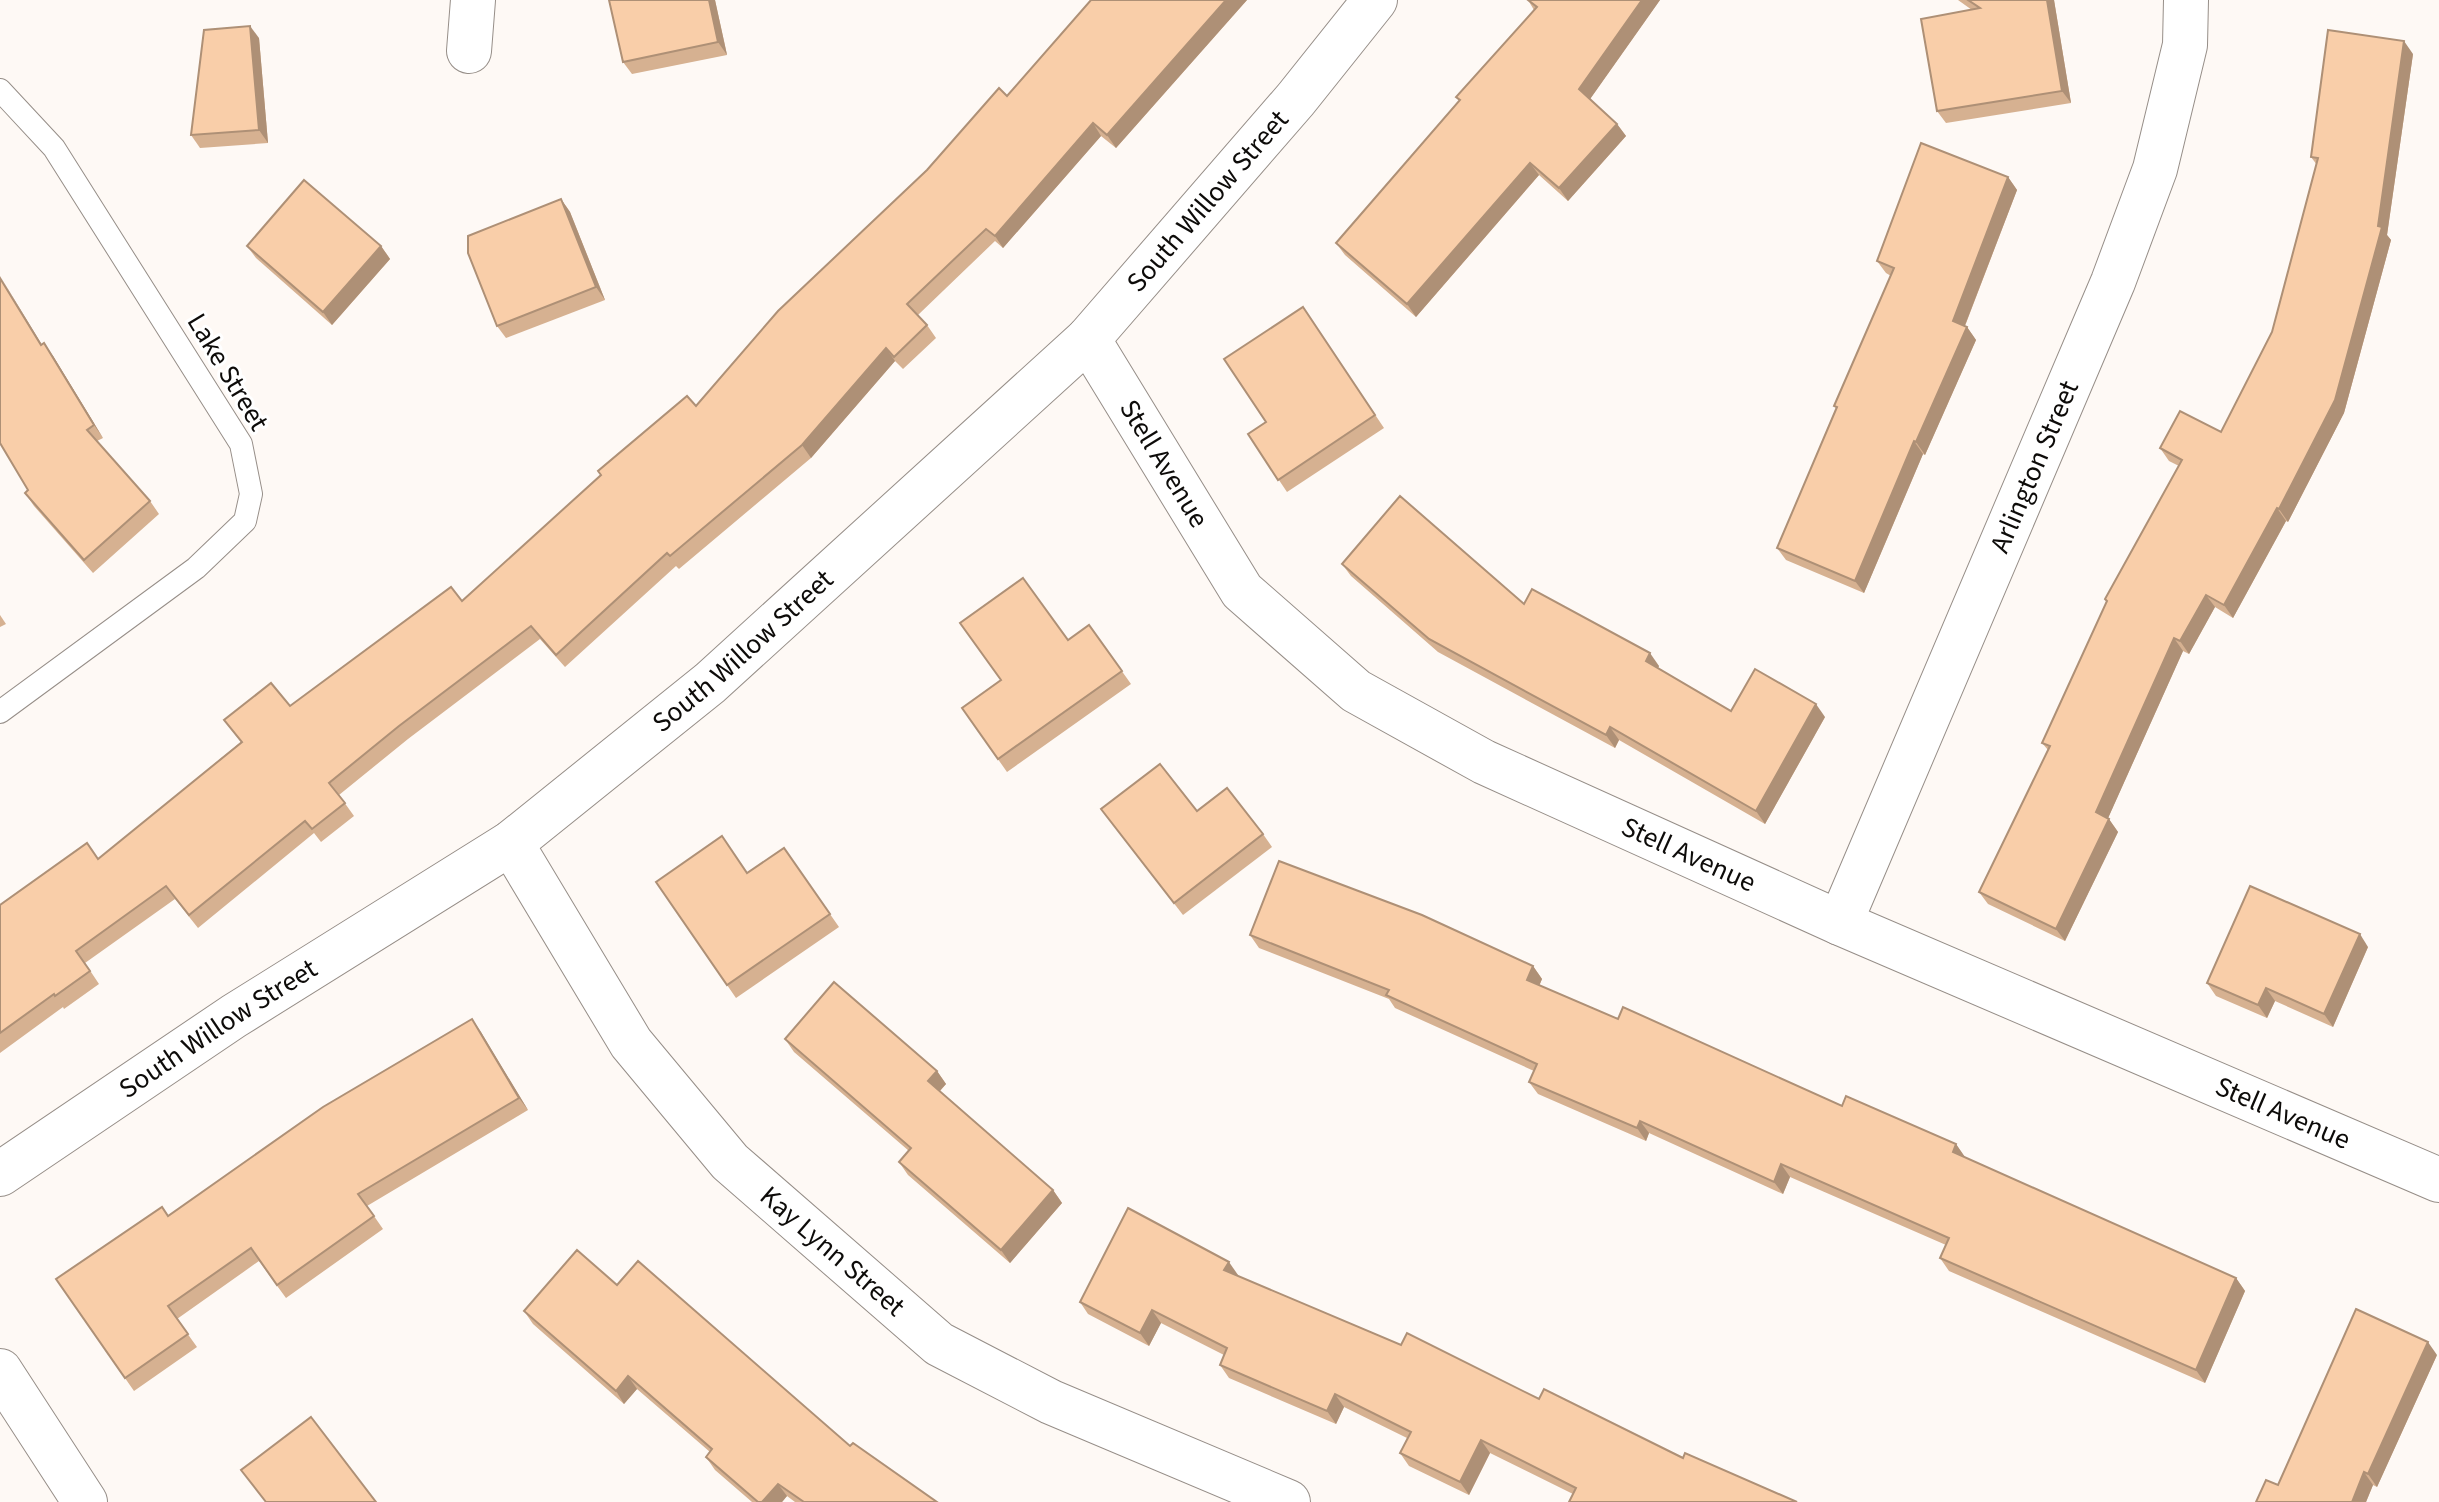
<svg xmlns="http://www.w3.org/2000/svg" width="2439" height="1502" viewBox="0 0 2439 1502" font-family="'Source Sans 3',sans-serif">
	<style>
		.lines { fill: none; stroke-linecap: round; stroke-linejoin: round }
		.service-casing { stroke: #968e88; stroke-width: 24 }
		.minor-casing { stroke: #968e88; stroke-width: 46 }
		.service { stroke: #fff; stroke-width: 22 }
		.minor { stroke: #fff; stroke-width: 44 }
		.wall { fill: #d6b191 }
		.shaded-wall { fill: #ae9076 }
		.building { fill: #f9cea9; stroke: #ae9076; stroke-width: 2 }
		.labels { text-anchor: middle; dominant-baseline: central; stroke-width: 6; stroke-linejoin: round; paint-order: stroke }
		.street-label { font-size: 28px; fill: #0d0b09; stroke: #fff }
	</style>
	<rect width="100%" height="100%" fill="#fef9f5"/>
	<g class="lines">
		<defs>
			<polyline id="service" points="0,90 54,148 241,444 251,494 245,521 196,568 0,712"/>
			<g id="minor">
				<polyline points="469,51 473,0"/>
				<path id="s1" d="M1088 339 1242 591 1356 691 1484 762 1840 923 2439 1180"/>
				<path id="s2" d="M511 843 631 1043 730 1162 939 1344 1051 1402 1288 1502"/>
				<path id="s3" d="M1840 923 2113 282 2155 169 2185 45 2186 0"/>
				<path id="s4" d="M0 1174 234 1016 511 843 710 683 1088 339 1296 99 1375 0"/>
				<polyline points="0,1371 85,1502"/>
			</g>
		</defs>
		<use href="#service" class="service-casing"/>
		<use href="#minor" class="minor-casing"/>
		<use href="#service" class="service"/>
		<use href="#minor" class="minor"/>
	</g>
	<g class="wall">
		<polygon points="609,0 715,0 727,55 632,74 623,62"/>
		<polygon points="1091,0 1247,0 1116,148 1101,136 1003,248 995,241 918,315 927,325 936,338 903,369 895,361 811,458 679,569 676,566 565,667 540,639 408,739 339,795 354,816 321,842 314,833 198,928 175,899 85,963 99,984 64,1009 63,1007 0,1053 0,905 98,859 241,742 224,720 290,706 462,601 696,406 1007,96"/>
		<polygon points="1528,0 1660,0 1590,99 1617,124 1626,136 1568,201 1539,175 1416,317 1345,255 1336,243 1459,101 1456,97 1534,10"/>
		<polygon points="1958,0 2054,0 2071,103 1946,123 1937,111 1972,10"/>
		<polygon points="259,38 268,143 200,148 191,135"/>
		<polygon points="2413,54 2387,235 2391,240 2344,413 2288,522 2286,521 2233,618 2215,607 2189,654 2183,651 2108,818 2118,832 2065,941 1988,904 1979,892 2048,750 2042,743 2107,602 2105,599 2179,466 2169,461 2160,448 2221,432 2272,332 2317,165 2311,157"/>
		<polygon points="2008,177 2017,190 1965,326 1967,327 1976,340 1925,455 1923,454 1864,593 1786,560 1777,548 1836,408 1834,406 1891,276 1886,273 1877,261"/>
		<polygon points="561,199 570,212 605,300 506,338 497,326"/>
		<polygon points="247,246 381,246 390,259 332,325 256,258"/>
		<polygon points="1303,307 1384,428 1287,492 1248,434 1266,422"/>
		<polygon points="42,344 53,356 103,438 97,441 150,501 159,514 93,573 34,506 25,493 28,490"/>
		<polygon points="1342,564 1524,604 1659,666 1658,668 1731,711 1825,717 1765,824 1619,740 1615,748 1438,652 1351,576"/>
		<polygon points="0,615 6,624 0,627"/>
		<polygon points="1089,625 1131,684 1007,772 962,708 1068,640"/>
		<polygon points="1101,809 1197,811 1263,834 1272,847 1183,915"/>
		<polygon points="784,848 839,927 736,998 656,882 747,873"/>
		<polygon points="1250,935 1533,966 1542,979 1539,986 1618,1019 1842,1106 1956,1144 1965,1158 2236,1278 2245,1291 2205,1383 1949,1271 1940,1258 1946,1245 1790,1177 1783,1194 1649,1133 1646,1141 1538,1094 1529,1082 1534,1071 1395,1008 1389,999 1259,948"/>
		<polygon points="2368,947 2333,1027 2275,1001 2267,1018 2216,996 2207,983"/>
		<polygon points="472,1019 528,1110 367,1206 383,1229 286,1298 259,1261 177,1319 197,1347 134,1391 56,1279 168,1216"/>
		<polygon points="785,1039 937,1071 946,1084 940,1091 1053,1190 1062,1203 1010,1263 908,1175 899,1162 909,1151 794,1052"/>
		<polygon points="1238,1275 1237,1276 1401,1345 1539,1399 1683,1458 1797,1502 1573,1494 1490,1453 1469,1495 1409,1466 1400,1453 1407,1438 1344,1407 1336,1424 1229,1378 1220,1365 1224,1355 1161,1323 1149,1346 1088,1314 1080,1302"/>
		<polygon points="617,1285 850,1446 937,1502 795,1502 787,1496 782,1502 752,1502 715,1470 706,1457 710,1452 637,1389 624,1404 533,1324 524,1311"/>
		<polygon points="2437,1355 2377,1487 2373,1485 2366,1502 2256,1502"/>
	</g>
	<g class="shaded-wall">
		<polygon points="709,0 715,0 727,55 718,42"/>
		<polygon points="1226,0 1247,0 1116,148 1107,135"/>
		<polygon points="1642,0 1660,0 1588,102 1579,89"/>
		<polygon points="2047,0 2054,0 2071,103 2062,91"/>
		<polygon points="250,26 259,38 268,143 259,130"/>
		<polygon points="2404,41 2413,54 2387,235 2391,240 2344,413 2288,522 2279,509 2378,226"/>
		<polygon points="1093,123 1101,136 1003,248 995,236"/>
		<polygon points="1617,124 1626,136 1568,201 1559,188"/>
		<polygon points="1530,163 1539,175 1416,317 1407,304"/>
		<polygon points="2008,177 2017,190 1962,333 1953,321"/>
		<polygon points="561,199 570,212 605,300 596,287"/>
		<polygon points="381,246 390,259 332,325 323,312"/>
		<polygon points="0,276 50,358 41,345"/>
		<polygon points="1967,327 1976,340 1925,455 1916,442"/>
		<polygon points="44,343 53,356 103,438 94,425"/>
		<polygon points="886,348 895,361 811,458 802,445"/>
		<polygon points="1914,441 1923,454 1864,593 1855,581"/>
		<polygon points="2277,508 2286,521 2233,618 2224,605"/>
		<polygon points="2206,595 2215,607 2189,654 2180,641"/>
		<polygon points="2174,638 2183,651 2105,825 2096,812"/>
		<polygon points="1650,653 1659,666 1655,674 1646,661"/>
		<polygon points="1816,704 1825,717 1765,824 1756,811"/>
		<polygon points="1610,727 1619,740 1615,748 1606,735"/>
		<polygon points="2109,819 2118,832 2065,941 2056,929"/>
		<polygon points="2360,934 2368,947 2333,1027 2324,1014"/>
		<polygon points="1533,966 1542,979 1536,993 1527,980"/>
		<polygon points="2266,988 2275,1001 2267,1018 2258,1005"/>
		<polygon points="472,1019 481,1032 528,1110 519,1098"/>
		<polygon points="937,1071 946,1084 937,1094 928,1081"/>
		<polygon points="1640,1121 1649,1133 1646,1141 1637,1128"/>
		<polygon points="1956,1144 1965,1157 1962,1165 1953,1152"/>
		<polygon points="1781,1164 1790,1177 1783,1194 1774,1182"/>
		<polygon points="1053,1190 1062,1203 1010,1263 1001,1250"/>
		<polygon points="1229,1262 1238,1275 1233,1283 1224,1270"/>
		<polygon points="2236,1278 2245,1291 2205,1383 2196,1370"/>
		<polygon points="1152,1310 1161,1323 1149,1346 1140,1333"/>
		<polygon points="2428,1342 2437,1355 2377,1487 2368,1474"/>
		<polygon points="628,1376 637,1389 624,1404 616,1391"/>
		<polygon points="1335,1394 1344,1407 1336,1424 1327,1411"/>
		<polygon points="1481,1440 1490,1453 1469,1495 1460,1482"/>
		<polygon points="2364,1472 2373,1485 2366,1502 2352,1502"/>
		<polygon points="778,1484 787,1496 782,1502 762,1502"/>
	</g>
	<g class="building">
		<polygon points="609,0 709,0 718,42 623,62"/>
		<polygon points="1091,0 1226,0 1107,135 1093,123 995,236 986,229 907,304 927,325 894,357 886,348 802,445 670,556 667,553 556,655 531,626 399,726 329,783 345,803 312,829 305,821 189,915 166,886 76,951 90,971 55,996 54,994 0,1033 0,905 87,843 98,859 242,742 224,720 271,683 290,706 451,587 462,601 601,475 598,471 687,396 696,406 778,311 927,170 999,88 1007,96"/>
		<polygon points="1528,0 1642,0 1579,89 1617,124 1559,188 1530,163 1407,304 1336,243 1460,100 1456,97 1537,7"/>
		<polygon points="1968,0 2047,0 2062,91 1937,111 1921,19 1980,8"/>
		<polygon points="250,26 259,130 191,135 204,30"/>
		<polygon points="2328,30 2404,41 2378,226 2382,227 2335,400 2279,509 2277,508 2224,605 2206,595 2180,641 2174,638 2096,812 2109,819 2056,929 1979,892 2050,746 2042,743 2107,601 2105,599 2182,460 2160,448 2180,411 2221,432 2272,332 2318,158 2311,157"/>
		<polygon points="1921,143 2008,177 1953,321 1967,327 1916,442 1914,441 1855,581 1777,548 1837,407 1834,406 1894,268 1877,261"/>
		<polygon points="304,180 381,246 323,312 247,246"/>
		<polygon points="561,199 596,287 497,326 468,253 468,236"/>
		<polygon points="0,278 41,345 44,343 94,425 87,430 150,501 84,560 25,493 28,490 0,443"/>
		<polygon points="1303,307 1375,415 1278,480 1248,434 1266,422 1224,359"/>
		<polygon points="1400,496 1524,604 1532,589 1650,653 1646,661 1731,711 1755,669 1816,704 1756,811 1610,727 1606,735 1429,639 1342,564"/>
		<polygon points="1023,578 1068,640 1089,625 1122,671 998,759 962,708 1001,680 960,623"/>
		<polygon points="1160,764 1197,811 1227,788 1263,834 1174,903 1101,809"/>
		<polygon points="722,836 747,873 784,848 830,914 727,985 656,882"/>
		<polygon points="1279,861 1422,915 1533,966 1527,980 1618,1019 1623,1007 1842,1106 1846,1096 1956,1144 1953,1152 2236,1278 2196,1370 1940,1258 1949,1238 1781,1164 1774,1182 1640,1121 1637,1128 1529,1082 1537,1064 1386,995 1389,990 1250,935"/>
		<polygon points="2250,886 2360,934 2324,1014 2266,988 2258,1005 2207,983"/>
		<polygon points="834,982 937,1071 928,1081 1053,1190 1001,1250 899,1162 911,1148 785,1039"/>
		<polygon points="472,1019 519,1098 358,1194 374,1216 277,1285 251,1248 168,1306 188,1334 125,1378 56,1279 162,1207 168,1216 323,1107"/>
		<polygon points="1128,1208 1229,1262 1224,1270 1401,1345 1407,1333 1539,1399 1544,1389 1683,1458 1685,1453 1797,1502 1569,1502 1576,1488 1481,1440 1460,1482 1400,1453 1411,1432 1335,1394 1327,1411 1220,1365 1227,1348 1152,1310 1140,1333 1080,1302"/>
		<polygon points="577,1250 617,1285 638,1261 850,1446 853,1443 937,1502 804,1502 778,1484 762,1502 758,1502 706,1457 712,1449 628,1376 616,1391 524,1311"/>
		<polygon points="2356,1309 2428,1342 2368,1474 2364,1472 2352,1502 2256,1502 2266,1480 2278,1485"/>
		<polygon points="311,1417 376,1502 266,1502 241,1470"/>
	</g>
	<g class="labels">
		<g class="street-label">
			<text stroke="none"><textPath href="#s4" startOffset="1558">South Willow Street</textPath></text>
			<text transform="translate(228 372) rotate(59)">Lake Street</text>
			<text stroke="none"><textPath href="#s1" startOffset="146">Stell Avenue</textPath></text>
			<text stroke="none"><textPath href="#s3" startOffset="496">Arlington Street</textPath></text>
			<text stroke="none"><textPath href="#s4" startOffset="910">South Willow Street</textPath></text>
			<text stroke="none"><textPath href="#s1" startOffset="818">Stell Avenue</textPath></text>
			<text stroke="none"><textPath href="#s4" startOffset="262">South Willow Street</textPath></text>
			<text stroke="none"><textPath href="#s1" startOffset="1466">Stell Avenue</textPath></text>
			<text stroke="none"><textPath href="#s2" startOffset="524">Kay Lynn Street</textPath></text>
		</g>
	</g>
</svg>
